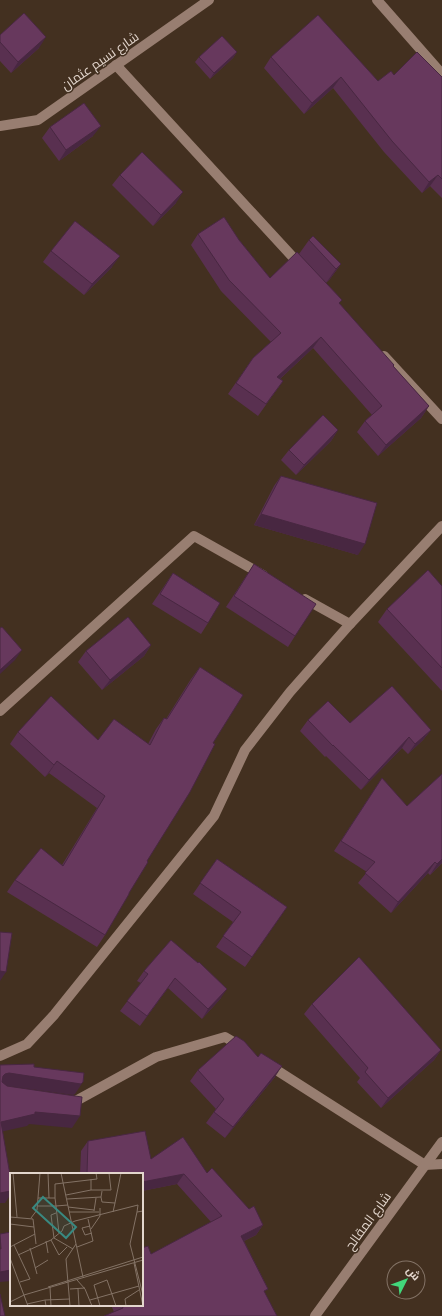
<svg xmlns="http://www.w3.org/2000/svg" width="442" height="1316" viewBox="0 0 442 1316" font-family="'Zilla Slab',Cairo,serif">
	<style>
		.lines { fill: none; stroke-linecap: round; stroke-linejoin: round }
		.minor { stroke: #987e71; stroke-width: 10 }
		.wall { fill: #593050 }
		.shaded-wall { fill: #482741 }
		.building { fill: #67385d; stroke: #482741 }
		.labels { text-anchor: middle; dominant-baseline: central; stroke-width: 3; stroke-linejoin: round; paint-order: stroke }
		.street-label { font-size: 13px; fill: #e3d6cd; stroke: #433020 }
		.inset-road { fill: none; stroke: #837265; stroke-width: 1 }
		.view { fill: #398981; fill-opacity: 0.15; stroke: #398981; stroke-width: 2 }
		.inset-edge { fill: none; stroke: #e3d6cd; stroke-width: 2 }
	</style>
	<rect width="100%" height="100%" fill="#433020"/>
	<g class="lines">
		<g class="minor">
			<polyline points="377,0 442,74"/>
			<polyline points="116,65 301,266"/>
			<polyline points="0,126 38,120 209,0"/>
			<polyline points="384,356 442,419"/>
			<polyline points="305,599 350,624"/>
			<polyline points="0,711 194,536 263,575"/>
			<polyline points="0,1056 27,1044 54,1015 214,816 245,750 290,692 350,624 442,526"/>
			<polyline points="267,1064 425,1165 442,1164"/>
			<polyline points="69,1101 74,1102 156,1057 225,1037 242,1047"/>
			<polyline points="315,1316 442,1142"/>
		</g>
	</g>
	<g class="wall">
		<polygon points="0,35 39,48 11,73 0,61"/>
		<polygon points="237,52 233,58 210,79 195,62 199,57"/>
		<polygon points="271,57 378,81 394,75 442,77 442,198 430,186 422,193 384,152 333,88 304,114 264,68"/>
		<polygon points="50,127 93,136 59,161 42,138"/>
		<polygon points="120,175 176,203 153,226 112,185"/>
		<polygon points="198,234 239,240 270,278 299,254 309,240 341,264 330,279 326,283 342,300 339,303 393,366 429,406 421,418 378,456 357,432 365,421 372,415 313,348 280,379 283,381 258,416 228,394 253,358 271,342 221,291 191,245"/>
		<polygon points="51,251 112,267 84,295 43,262"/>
		<polygon points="338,430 331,441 296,475 281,460 289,450"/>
		<polygon points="281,476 358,555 254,525 274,486"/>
		<polygon points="254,564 295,636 288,647 226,607"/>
		<polygon points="173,573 208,623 201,634 152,604"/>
		<polygon points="442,586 442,691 378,622 387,609"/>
		<polygon points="151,645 144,656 102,690 78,662 86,651"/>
		<polygon points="200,667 213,743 105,935 97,947 7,892 15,880 62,865 97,808 49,773 45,777 10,744 18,732 98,740 148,744 156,729 164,718 166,719 191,679"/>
		<polygon points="308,720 350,723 431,730 423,740 408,754 402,748 361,790 326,756 325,757 300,731"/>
		<polygon points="442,774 442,863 430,875 428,873 391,913 358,883 367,872 334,851 382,778 407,806"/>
		<polygon points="217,859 287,907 245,967 216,947 233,922 193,894"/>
		<polygon points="171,940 221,998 202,1019 168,988 140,1026 120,1011 141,983 137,981 144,971"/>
		<polygon points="312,1004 441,1050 434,1060 381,1108 357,1082 360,1078 304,1014"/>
		<polygon points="198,1070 275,1077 225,1138 206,1123 216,1109 190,1081"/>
		<polygon points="88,1141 151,1159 207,1173 263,1225 256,1235 244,1241 268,1289 114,1312 111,1305 142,1305 151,1254 211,1222 177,1184 142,1191 142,1174 80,1174 81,1151"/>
	</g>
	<g class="shaded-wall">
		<polygon points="46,37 39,48 11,73 18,62"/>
		<polygon points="237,52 233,58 210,79 214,73"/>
		<polygon points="341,77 333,88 304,114 312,103"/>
		<polygon points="101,126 93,136 59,161 66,150"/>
		<polygon points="438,175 430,186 422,193 429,182"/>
		<polygon points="183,192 176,203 153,226 161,215"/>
		<polygon points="120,256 112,267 84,295 92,284"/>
		<polygon points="341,264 330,279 326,283 336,269"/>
		<polygon points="321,337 313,348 270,388 277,377"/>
		<polygon points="429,406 421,418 378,456 386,445"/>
		<polygon points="338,430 331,441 296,475 304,465"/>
		<polygon points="261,514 365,544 358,555 254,525"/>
		<polygon points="151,645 144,656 102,690 110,680"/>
		<polygon points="22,650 15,660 0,674 0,670"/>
		<polygon points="431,730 423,740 408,754 415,744"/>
		<polygon points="409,737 402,748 361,790 369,780"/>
		<polygon points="57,761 49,773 45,777"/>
		<polygon points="442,859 442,863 430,875 437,864"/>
		<polygon points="435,862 428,873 391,913 398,902"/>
		<polygon points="0,971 6,972 0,981"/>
		<polygon points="175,978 168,988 140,1026 147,1016"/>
		<polygon points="227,989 221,998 202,1019 208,1009"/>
		<polygon points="441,1050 434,1060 381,1108 388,1098"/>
		<polygon points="282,1066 275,1077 225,1138 233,1127"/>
		<polygon points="9,1073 83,1082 75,1094 73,1095 1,1085 3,1076 5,1074"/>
		<polygon points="35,1112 80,1116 72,1128 29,1124 27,1126 0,1132 1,1122"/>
		<polygon points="184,1174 177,1184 142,1191 142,1182"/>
		<polygon points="11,1191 11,1194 5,1203 0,1203 0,1193"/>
		<polygon points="263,1225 256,1235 234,1246 241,1236"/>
		<polygon points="11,1270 11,1281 0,1282 0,1272"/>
	</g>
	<g class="building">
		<polygon points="24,13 46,37 18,62 0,42 0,35"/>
		<polygon points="318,15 378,81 391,71 394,75 417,52 442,77 442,179 438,175 429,182 392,141 341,77 312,103 271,57"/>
		<polygon points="222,36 237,52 214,73 199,57"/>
		<polygon points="84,103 101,126 66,150 50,127"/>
		<polygon points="142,152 183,192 161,215 120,175"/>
		<polygon points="224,217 239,240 270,278 297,252 342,300 339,303 394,365 393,366 429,406 386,445 365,421 382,406 321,337 277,377 283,381 266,404 236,383 253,358 281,333 229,280 198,234"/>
		<polygon points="75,221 120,256 92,284 51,251"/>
		<polygon points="313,236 341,264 336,269 309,240"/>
		<polygon points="323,415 338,430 304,465 289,450"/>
		<polygon points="281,476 377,503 365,544 261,514"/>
		<polygon points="254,564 316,604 295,636 234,596"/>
		<polygon points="428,570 442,586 442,668 387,609"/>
		<polygon points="173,573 220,603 208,623 160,594"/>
		<polygon points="128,617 151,645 110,680 86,651"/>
		<polygon points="2,627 22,650 0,670 0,628"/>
		<polygon points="200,667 243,695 213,743 215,744 190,792 147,861 148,862 129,893 129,894 105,935 15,880 41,848 63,866 105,796 57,761 54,765 18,732 51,696 98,740 114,719 150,745 164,718 167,719"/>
		<polygon points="392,686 431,730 415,744 409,737 369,780 333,745 333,746 308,720 328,701 350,723"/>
		<polygon points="442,774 442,859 437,864 435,862 398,902 365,873 375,862 341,841 382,778 407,806"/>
		<polygon points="217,859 287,907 252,957 223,936 241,912 200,883"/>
		<polygon points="0,932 12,933 6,972 0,971"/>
		<polygon points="171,940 198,963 199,962 227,989 208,1009 175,978 147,1016 127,1001 148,974 144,971"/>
		<polygon points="359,957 441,1050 388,1098 365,1072 368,1068 312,1004"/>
		<polygon points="236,1036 244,1041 258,1057 261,1053 282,1066 233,1127 214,1112 224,1099 198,1070"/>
		<polygon points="34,1064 34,1067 84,1073 83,1082 81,1084 9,1073 5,1074 3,1076 2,1082 7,1086 82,1097 80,1116 35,1112 35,1114 1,1122 11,1181 11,1191 0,1193 0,1065"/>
		<polygon points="145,1131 151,1159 183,1137 207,1173 212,1168 249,1209 254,1206 263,1225 241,1236 268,1289 264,1291 277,1316 104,1316 123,1308 122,1305 142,1305 142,1248 148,1246 151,1254 222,1216 184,1174 142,1182 142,1174 87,1174 88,1141"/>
		<polygon points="11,1232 11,1270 0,1272 0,1249 1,1249 0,1234"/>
		<polygon points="0,1294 5,1316 0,1316"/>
	</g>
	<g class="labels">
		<g class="street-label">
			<text transform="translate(100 61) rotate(-35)">شارع نسيم عثمان</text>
			<text transform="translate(368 1221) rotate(-54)">شارع المقالح</text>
		</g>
	</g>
	<g transform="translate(10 1173)">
		<rect width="133" height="133" fill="#433020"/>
		<path class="inset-road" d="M3 0 7 44M38 0 39 25M51 0 73 104M81 6V17H101L99 0M56 22 81 17M91 24 92 29 105 30 103 39M28 25H45V11L87 6 86 0M45 25 46 33 58 32M57 26 91 24 92 18M105 30 111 0M27 33H46L49 60M58 34 84 37M84 38 86 25M59 39H89M127 39 120 71 133 122M46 40 41 42 44 65 63 76M0 44 23 46 26 71M21 45 27 37 30 0M0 51 24 54M80 53 72 55 75 62 82 60M81 56 90 43V35M41 67 49 82 57 74M36 68 38 80M4 72 20 106 10 109M0 74 25 61M67 74 83 68 78 46M20 75 27 101M8 82 41 67 52 58 54 53 65 48 128 32 127 39 133 38M0 85 18 133M124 90 133 133M25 95 38 87M67 107 75 116 82 133M38 114 133 84M40 114 41 133M60 116 75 115M68 116 69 133M35 127 60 126M80 127 129 113M0 129 14 122 133 87M17 131 35 127 36 133M60 133 56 86 66 71M90 133 84 112 97 107 106 133M116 133 115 126 129 117"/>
		<path class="view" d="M33 24 66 54 56 65 23 35Z"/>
		<rect width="133" height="133" class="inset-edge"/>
	</g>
	<g transform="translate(406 1280) rotate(48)"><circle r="19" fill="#433020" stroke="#837265"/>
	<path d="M0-3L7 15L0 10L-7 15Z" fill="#42d77b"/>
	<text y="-6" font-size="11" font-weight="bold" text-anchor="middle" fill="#e3d6cd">ش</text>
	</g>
</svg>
